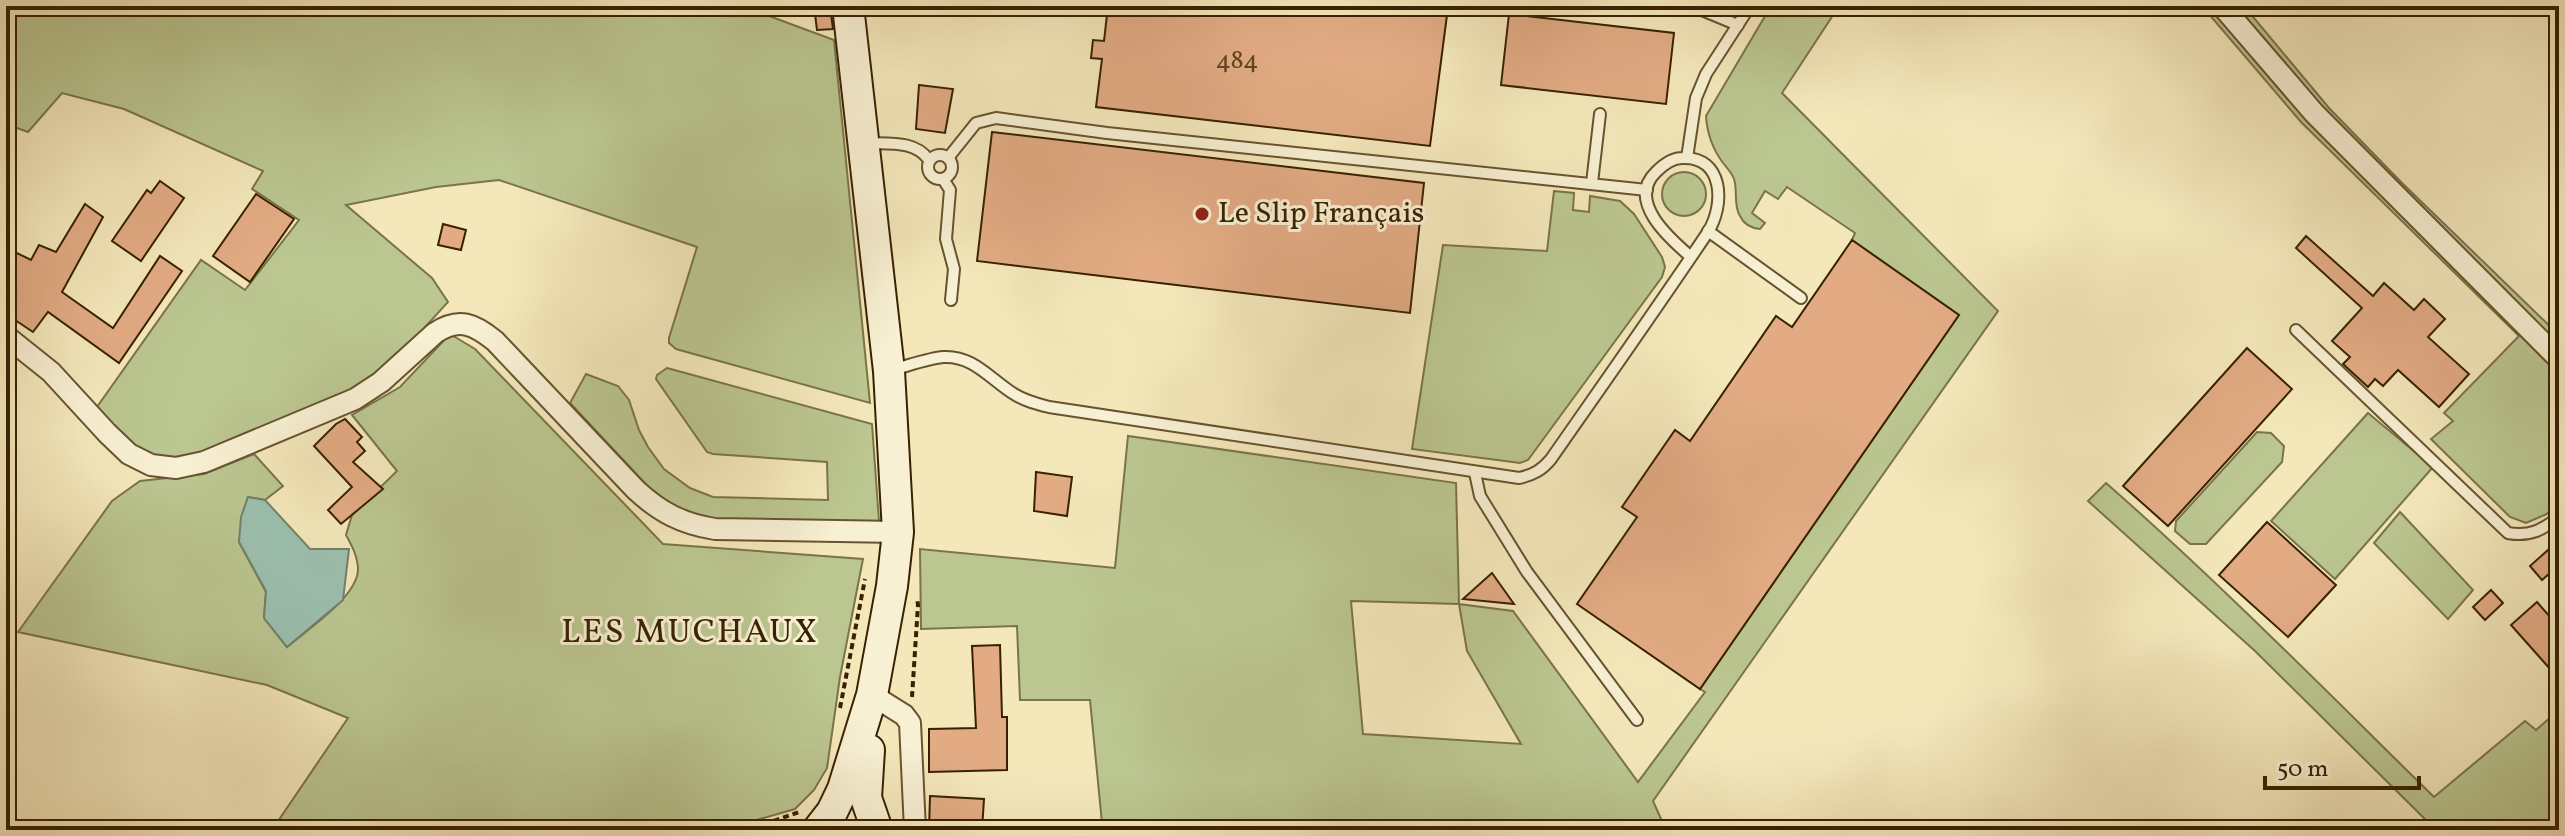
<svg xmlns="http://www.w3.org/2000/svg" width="2565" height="836" viewBox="0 0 2565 836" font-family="Vollkorn,serif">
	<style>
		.green { fill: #bbc690; stroke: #7a7448; stroke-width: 2; fill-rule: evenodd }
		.water { fill: #9cc0b0; stroke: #74806a; stroke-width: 2 }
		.building { fill: #e2ab84; stroke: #382101; stroke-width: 2 }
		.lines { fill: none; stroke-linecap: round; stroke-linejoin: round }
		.service-casing { stroke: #675330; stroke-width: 14 }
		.minor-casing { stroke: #675330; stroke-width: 24 }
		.secondary-casing { stroke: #382101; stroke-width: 34 }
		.path { stroke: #382101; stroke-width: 4; stroke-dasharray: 6 4; stroke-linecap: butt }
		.service { stroke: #f8f0d3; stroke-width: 10 }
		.minor { stroke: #f8f0d3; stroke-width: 20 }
		.secondary { stroke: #f8f0d3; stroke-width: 30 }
		.poi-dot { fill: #8f2418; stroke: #f8f0d3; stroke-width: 3 }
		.labels { text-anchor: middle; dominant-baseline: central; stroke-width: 6; stroke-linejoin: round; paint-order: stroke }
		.number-label { font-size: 26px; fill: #624422 }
		.poi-label { font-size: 30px; fill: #382101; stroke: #f8f0d3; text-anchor: start }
		.quarter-label { font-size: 34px; letter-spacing: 2px; fill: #382101; stroke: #f8f0d3 }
	</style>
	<rect width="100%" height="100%" fill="#f4e8bb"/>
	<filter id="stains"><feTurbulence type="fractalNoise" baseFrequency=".0025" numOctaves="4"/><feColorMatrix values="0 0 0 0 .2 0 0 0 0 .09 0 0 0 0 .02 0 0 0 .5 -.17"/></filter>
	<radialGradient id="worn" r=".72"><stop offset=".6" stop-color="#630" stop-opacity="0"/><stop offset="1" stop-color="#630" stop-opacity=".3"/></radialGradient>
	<g class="green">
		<polygon points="6,6 742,6 834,40 870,403 676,349 669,343 669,338 697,247 499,180 436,187 346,205 432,278 448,302 387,369 350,393 207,454 173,460 148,457 127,444 97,407 201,260 245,290 299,220 252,189 263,171 124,109 62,93 28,132 6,124"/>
		<path d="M1771 6H1839L1782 93 1998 311 1653 801 1666 830H1150L1149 827 1102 823 1090 700H1020L1017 626 921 629 920 549 1115 568 1128 436 1456 483 1459 604 1513 611 1638 782 1705 692 1700 689 1959 315 1852 240 1855 233 1787 187 1778 199 1765 191 1752 213 1765 223 1760 229C1751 228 1744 225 1740 216 1733 205 1738 191 1734 179 1732 173 1727 168 1723 163 1712 148 1707 134 1706 116ZM1351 601 1459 604 1467 651 1521 744 1363 734Z"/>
		<polygon points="2202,6 2244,6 2329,108 2401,182 2559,335 2559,501 2547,514 2526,523 2510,517 2431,439 2453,421 2444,413 2519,336 2301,122"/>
		<circle cx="1684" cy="194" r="22"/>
		<polygon points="1554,191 1574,193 1573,210 1589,212 1590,196 1620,201 1634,214 1662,257 1665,267 1662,277 1528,460 1520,463 1412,449 1443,245 1547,251"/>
		<path d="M450 334 475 349 663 544 863 559 840 677 827 768 814 790 795 809 753 821 748 830H272L348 718 267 685 18 632 112 501 140 481 204 474 254 454 283 486 265 500 248 497 239 542 266 592 264 618 287 647C307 630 357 597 358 570 358 557 352 546 346 535L352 515 397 471 352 415 400 387Z"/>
		<polygon points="667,368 872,424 879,521 861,525 698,519 670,510 570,403 586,374 618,386 629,400 639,430 648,447 664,469 690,488 713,497 828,500 827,462 713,454 707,452 656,379 657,375"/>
		<polygon points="2368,413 2433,467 2335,579 2271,521"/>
		<polygon points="2257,432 2271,433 2284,446 2282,462 2206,544 2190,544 2175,531 2176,521"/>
		<path d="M2106 483C2220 583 2326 691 2434 797L2525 721 2536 730 2559 710V830H2436L2255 651 2088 501Z"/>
		<polygon points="2400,512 2473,590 2448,619 2374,543"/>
	</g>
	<polygon class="water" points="248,497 265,500 310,549 349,549 343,600 287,647 264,618 266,591 239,542 241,517"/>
	<g class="building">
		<polygon points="814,6 830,6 833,29 817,30"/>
		<polygon points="1108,6 1376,6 1447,15 1430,146 1096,107 1102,59 1091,58 1093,40 1104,41"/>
		<polygon points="1509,14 1674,33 1666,104 1501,85"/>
		<polygon points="919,85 953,89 945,133 916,129"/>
		<polygon points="992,132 1424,183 1410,313 977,261"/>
		<polygon points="160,181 184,198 141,261 112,241 147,190 151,193"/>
		<polygon points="256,194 294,219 250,282 213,256"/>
		<polygon points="85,204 103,217 62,292 113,328 160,256 182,271 119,363 48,312 33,332 6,314 6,273 17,253 31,260 39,245 56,252"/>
		<polygon points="443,224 466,230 461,250 438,245"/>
		<polygon points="2306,236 2373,296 2384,283 2414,310 2424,299 2445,319 2428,337 2469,374 2439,407 2398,370 2383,386 2375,379 2368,387 2343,364 2350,357 2332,341 2362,308 2296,248"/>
		<polygon points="1852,240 1959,315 1700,689 1577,604 1637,517 1622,507 1675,430 1690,441 1776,316 1792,327"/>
		<polygon points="2247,348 2292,389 2168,526 2123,486"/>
		<polygon points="345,419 362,437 357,442 365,451 353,462 383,489 341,524 328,510 352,487 314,446 336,424"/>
		<polygon points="1036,472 1072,477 1067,516 1034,511"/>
		<polygon points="2267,522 2336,585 2288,637 2219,575"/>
		<polygon points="2559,540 2559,565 2542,580 2530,566"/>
		<polygon points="1492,573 1514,604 1463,599"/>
		<polygon points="2491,590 2503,603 2485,620 2473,607"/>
		<polygon points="2537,602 2559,627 2559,679 2511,625"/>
		<polygon points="1000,645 1002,717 1007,717 1007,770 929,772 929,729 976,728 972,646"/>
		<polygon points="930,796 984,799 982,830 929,830"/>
	</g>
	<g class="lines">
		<defs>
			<g id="service">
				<polyline points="1692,6 1738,25"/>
				<path d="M867 143C889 144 915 140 929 160"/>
				<circle cx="940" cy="167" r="12"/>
				<polyline points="948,158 976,123 996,118 1107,133 1647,190"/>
				<polyline points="1687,158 1696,98 1706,74 1750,6"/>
				<polyline points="943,179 950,190 946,239 954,269 951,300"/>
				<polyline points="1592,183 1600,114"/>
				<polyline points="1708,231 1801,298"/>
				<path d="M2296 330 2508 533C2530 537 2542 530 2559 517"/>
				<path d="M893 370C909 365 926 359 943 357 973 355 990 379 1014 394 1025 401 1037 404 1049 407L1519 478C1533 475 1542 470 1551 459 1604 383 1657 308 1708 232 1725 205 1724 156 1682 158 1672 158 1663 165 1656 172 1626 201 1670 239 1691 257"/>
				<polyline points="1475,473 1480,496 1527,572 1637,720"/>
			</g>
			<g id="minor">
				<polyline points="2222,6 2314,113 2559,359"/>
				<path d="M6 336 51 372 107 433 129 454 151 465 176 468 204 462 355 399 381 382 435 333C459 317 474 324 495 341L636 490C660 512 682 524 715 529L898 532"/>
				<polyline points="872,695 904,715 910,723 915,830"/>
			</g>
			<g id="secondary">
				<polyline points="869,750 866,798 877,830"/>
				<polyline points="818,830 832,812 843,789 872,695 892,586 898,532 889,371 848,6"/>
			</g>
		</defs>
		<use href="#service" class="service-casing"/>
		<use href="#minor" class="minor-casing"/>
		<use href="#secondary" class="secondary-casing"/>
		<g class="path">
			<polyline points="912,697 918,605 917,598"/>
			<polyline points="840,708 865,579"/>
			<polyline points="757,830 759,826 799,812"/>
		</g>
		<use href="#service" class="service"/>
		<use href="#minor" class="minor"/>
		<use href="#secondary" class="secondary"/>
	</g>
	<circle class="poi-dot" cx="1202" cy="214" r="8"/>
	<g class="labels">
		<g class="number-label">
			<text x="1237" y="61">484</text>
		</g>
		<g class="poi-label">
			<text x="1218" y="214">Le Slip Français</text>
		</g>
		<g class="quarter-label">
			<text x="690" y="633">LES MUCHAUX</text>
		</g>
	</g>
	<rect width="2565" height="836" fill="none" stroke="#f4e8bb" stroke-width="32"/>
	<rect x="8" y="8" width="2549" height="820" fill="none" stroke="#382101" stroke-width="4"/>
	<rect x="16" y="16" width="2533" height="804" fill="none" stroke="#382101" stroke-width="2"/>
	<path d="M2265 776v12h154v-12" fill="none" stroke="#382101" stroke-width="4"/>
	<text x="2277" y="776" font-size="24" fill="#382101" stroke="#f8f0d3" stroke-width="6" paint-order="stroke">50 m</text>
	<rect width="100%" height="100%" filter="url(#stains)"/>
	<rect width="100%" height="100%" fill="url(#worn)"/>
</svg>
